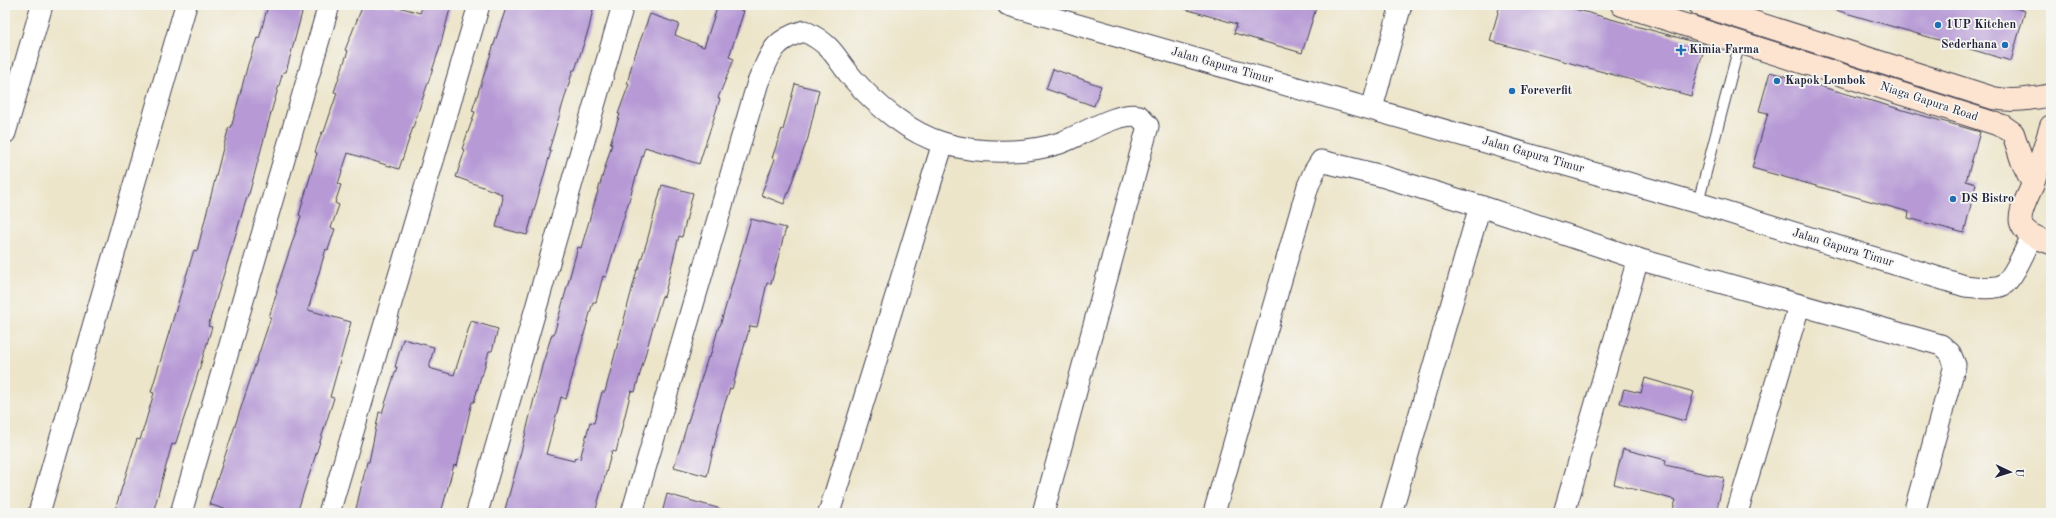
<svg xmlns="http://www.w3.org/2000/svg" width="2056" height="518" viewBox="0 0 2056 518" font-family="'Old Standard TT',serif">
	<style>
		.building { fill: #b699d5 }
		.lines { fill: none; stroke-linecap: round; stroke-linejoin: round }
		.lane-casing { stroke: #403f50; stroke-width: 12 }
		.street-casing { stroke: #403f50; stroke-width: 23 }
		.secondary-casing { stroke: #403f50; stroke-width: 24 }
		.lane { stroke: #fff; stroke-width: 10 }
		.street { stroke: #fff; stroke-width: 21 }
		.secondary { stroke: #fde4d0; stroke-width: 22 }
		.poi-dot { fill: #1f6fb2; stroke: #f6f6f2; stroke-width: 1.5 }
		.labels { text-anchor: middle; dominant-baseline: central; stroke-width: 3.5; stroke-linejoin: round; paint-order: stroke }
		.poi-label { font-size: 12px; font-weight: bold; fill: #22223b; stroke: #f6f6f2; text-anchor: start }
		.street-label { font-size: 12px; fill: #22223b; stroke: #f6f6f2 }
	</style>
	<rect width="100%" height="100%" fill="#f6f6f2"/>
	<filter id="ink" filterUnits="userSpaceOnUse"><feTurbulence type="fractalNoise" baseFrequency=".025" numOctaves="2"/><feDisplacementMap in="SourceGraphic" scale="8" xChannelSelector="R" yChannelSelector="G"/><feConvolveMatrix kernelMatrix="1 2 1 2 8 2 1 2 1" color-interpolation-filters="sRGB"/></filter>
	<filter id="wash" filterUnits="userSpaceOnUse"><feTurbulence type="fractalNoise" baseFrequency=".012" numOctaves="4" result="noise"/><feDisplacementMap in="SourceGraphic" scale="16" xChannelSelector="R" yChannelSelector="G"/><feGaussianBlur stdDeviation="0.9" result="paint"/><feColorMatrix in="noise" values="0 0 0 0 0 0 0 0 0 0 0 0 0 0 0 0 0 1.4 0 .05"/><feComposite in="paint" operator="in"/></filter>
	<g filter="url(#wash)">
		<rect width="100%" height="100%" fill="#ede5ca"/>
		<g id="blocks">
			<g class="building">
				<polygon points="268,5 304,5 286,72 283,72 272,109 249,194 248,194 208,326 212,327 189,403 175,445 172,444 153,513 114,513 137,439 140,440 154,393 151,392 194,250 197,251 222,152 229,127 231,128 248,64 257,38 259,39"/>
				<polygon points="363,5 392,5 420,13 423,5 451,5 440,47 399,169 348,153 338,184 341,185 335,203 339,205 331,228 335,229 328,250 326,249 308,310 351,322 330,397 334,398 297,513 236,513 209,504 271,317 269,317 277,292 276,291 301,216 299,215 317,153 315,152 322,132 324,132 337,93 334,92 348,51 345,50"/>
				<polygon points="507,5 594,5 589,28 575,70 573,70 549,150 551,151 527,235 496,227 503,198 501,197 502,194 456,177 465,150 462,149 475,112 472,111"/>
				<polygon points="718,5 725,5 744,11 729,57 734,59 718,98 720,99 699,164 645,147 606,277 603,276 596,302 593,302 566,399 561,397 546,454 574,461 575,457 580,459 590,422 594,423 602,392 605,392 637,270 638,270 647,241 662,185 693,193 682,237 679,236 664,297 662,296 652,330 635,392 631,391 616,452 612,451 595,513 504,513 522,448 542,366 552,334 554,334 578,247 581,248 612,144 610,144 620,114 618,114 629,84 627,84 633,60 650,14 679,24 675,35 704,47"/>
				<polygon points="1186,5 1317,5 1302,53 1234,33 1237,24 1185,9"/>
				<polygon points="1500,5 1560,5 1705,45 1691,96 1490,41"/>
				<polygon points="1833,5 2005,5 2025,11 2011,61 1832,9"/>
				<polygon points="1053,69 1101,86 1094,106 1046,89"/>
				<polygon points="1770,72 1980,132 1966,181 1976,184 1964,233 1908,218 1909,212 1752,168 1768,113 1759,111"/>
				<polygon points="795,84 819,90 808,138 784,204 761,195 775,159 772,158 782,129 783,130"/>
				<polygon points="751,219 786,228 771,284 767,283 757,327 750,326 732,389 730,388 722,412 707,476 674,467 708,357 710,357 719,326 720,326"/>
				<polygon points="471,321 498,329 492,351 489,351 482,376 481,376 474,402 472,402 457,466 454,465 441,513 355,513 367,462 369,462 379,412 382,413 397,367 395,367 403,339 434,347 429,368 454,375"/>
				<polygon points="1645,378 1694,392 1685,421 1620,403 1624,389 1641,393"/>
				<polygon points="1623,449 1666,460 1665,465 1724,478 1716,513 1672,513 1676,500 1614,484"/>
				<polygon points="667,494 721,509 721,513 662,513"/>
			</g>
		</g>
	</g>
	<g filter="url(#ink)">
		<use href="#blocks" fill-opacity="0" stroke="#403f50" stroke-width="1"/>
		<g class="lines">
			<defs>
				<polyline id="lane" points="1698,203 1740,42"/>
				<g id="street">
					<path d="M1008 5 1698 203 1965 286C1976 287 1992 290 2003 285 2013 279 2026 248 2032 236"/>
					<polyline points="1372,108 1401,5"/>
					<polyline points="5,133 42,5"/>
					<polyline points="39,513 186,5"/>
					<polyline points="181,513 329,5"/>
					<polyline points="329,513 479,5"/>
					<polyline points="477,513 623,5"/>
					<path d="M632 513 758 82C771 54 771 41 804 31 833 45 834 56 853 79 876 105 909 133 943 143 977 154 1026 154 1060 143 1082 135 1118 111 1139 116L1148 126 1043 513"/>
					<polyline points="829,513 943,143"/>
					<polyline points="1214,513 1308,186 1314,172 1321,161 1378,175 1480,206 1638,259 1941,345 1950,353 1955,365 1914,513"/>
					<polyline points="1391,513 1480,206"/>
					<polyline points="1564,513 1638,259"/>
					<polyline points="1737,513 1799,306"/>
				</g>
				<g id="secondary">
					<path d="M1622 5 2003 126 2013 133 2022 161 2033 184C2018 218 2009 229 2051 243"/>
					<path d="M1700 5 1993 98C2013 102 2031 99 2051 95"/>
					<polyline points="2033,184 2051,126"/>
				</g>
			</defs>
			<use href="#lane" class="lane-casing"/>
			<use href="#street" class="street-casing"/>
			<use href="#secondary" class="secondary-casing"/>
			<use href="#lane" class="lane"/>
			<use href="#street" class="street"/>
			<use href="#secondary" class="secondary"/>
		</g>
	</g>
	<g class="poi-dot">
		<circle cx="1938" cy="25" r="4"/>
		<circle cx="2005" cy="45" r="4"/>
		<path d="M1679 44h4v4h4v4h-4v4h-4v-4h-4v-4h4z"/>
		<circle cx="1777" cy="81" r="4"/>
		<circle cx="1512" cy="91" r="4"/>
		<circle cx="1953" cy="199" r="4"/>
	</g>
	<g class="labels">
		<g class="poi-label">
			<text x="1946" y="25">1UP Kitchen</text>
			<text x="1997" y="45" text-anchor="end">Sederhana</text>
			<text x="1689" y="50">Kimia Farma</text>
			<text x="1785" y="81">Kapok Lombok</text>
			<text x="1520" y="91">Foreverfit</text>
			<text x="1961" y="199">DS Bistro</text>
		</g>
		<g class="street-label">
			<text transform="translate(1222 66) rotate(16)">Jalan Gapura Timur</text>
			<text transform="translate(1929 102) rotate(18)">Niaga Gapura Road</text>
			<text transform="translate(1533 155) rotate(16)">Jalan Gapura Timur</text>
			<text transform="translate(1843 248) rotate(17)">Jalan Gapura Timur</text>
		</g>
	</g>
	<rect width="2056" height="518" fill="none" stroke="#f6f6f2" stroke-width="20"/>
	<g transform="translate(2010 472) rotate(94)" stroke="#f6f6f2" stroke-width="3" paint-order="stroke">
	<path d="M0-3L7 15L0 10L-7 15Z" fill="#22223b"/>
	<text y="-6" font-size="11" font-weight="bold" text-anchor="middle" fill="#22223b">U</text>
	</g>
</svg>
